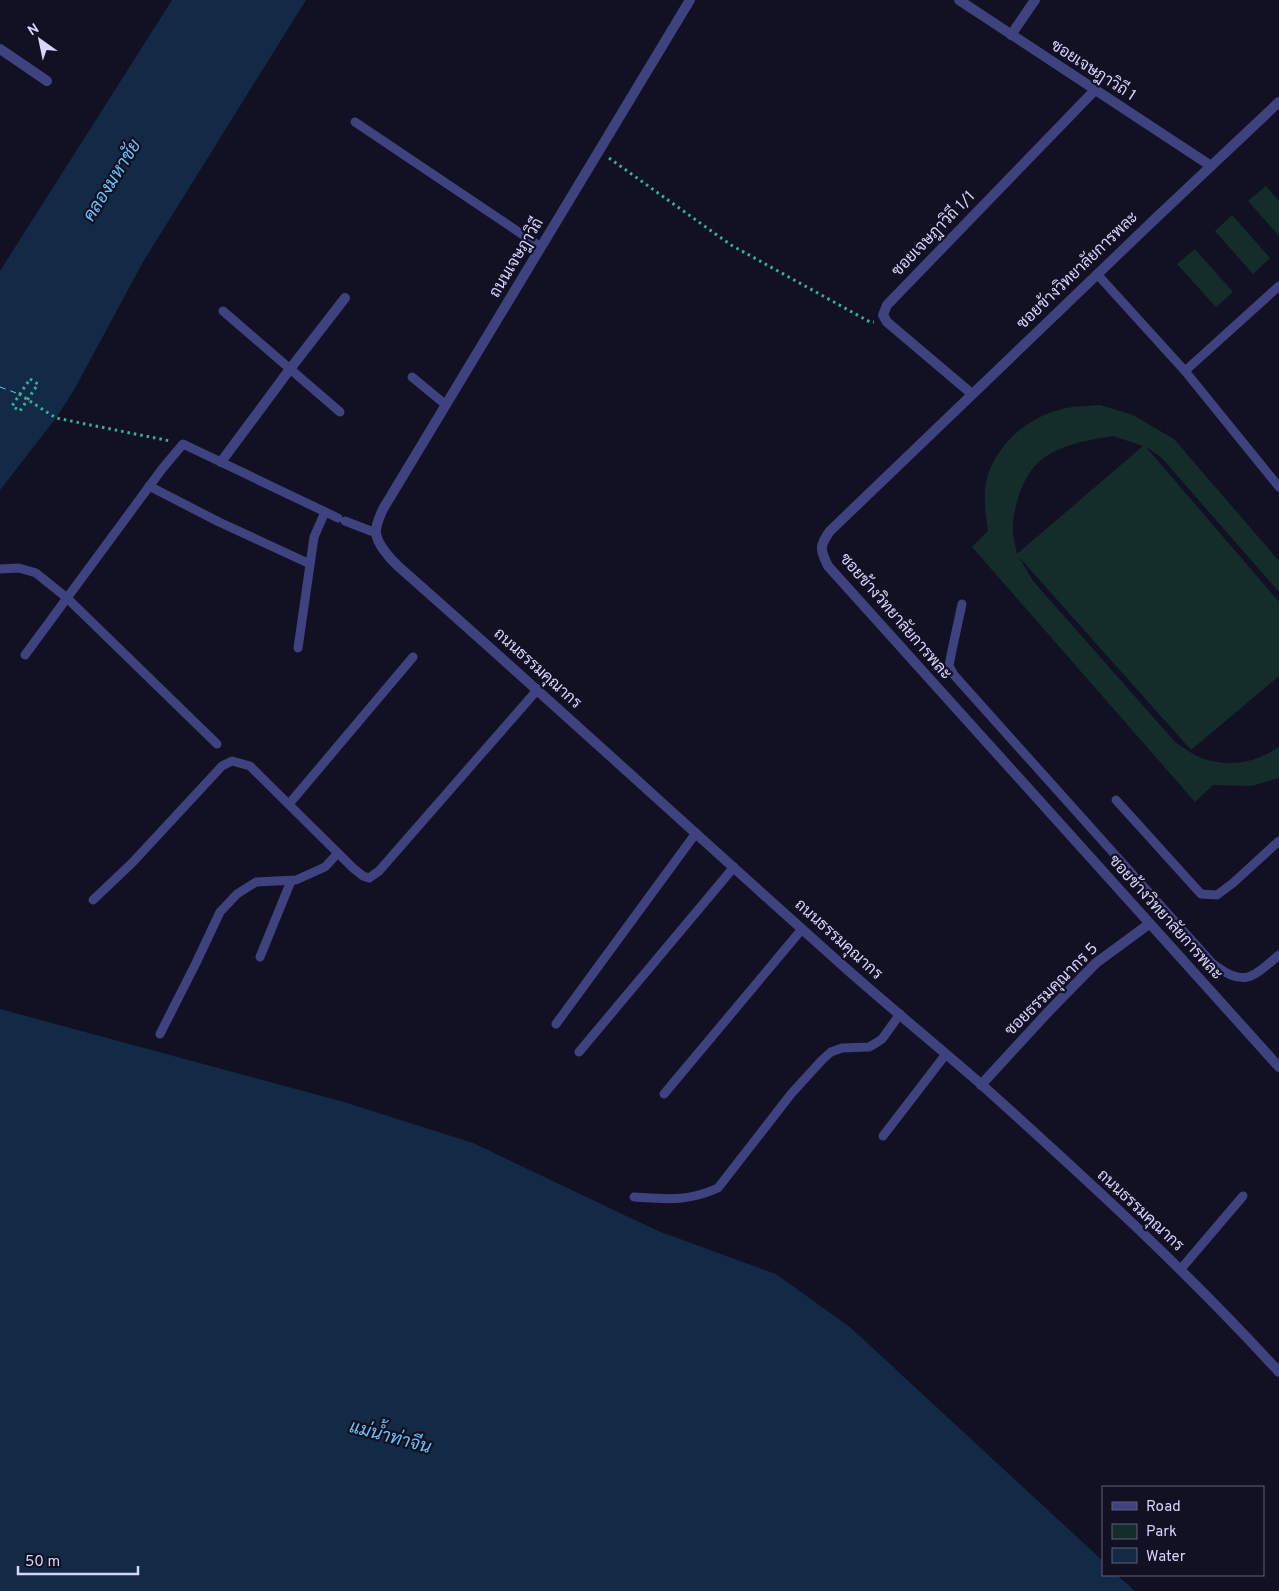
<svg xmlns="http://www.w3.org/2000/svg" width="1279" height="1591" viewBox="0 0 1279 1591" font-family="Overpass,Sarabun,sans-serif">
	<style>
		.green { fill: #142d2a; fill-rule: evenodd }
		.water { fill: #122a46 }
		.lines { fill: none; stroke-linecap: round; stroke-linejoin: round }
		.ferry { stroke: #6bc2f5; stroke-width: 1; stroke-dasharray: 6 5; stroke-linecap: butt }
		.path { stroke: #38ae9b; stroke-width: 3; stroke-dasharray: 2.5 4; stroke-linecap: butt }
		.service { stroke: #3e427f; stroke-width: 9 }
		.minor { stroke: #3e427f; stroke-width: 10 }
		.tertiary { stroke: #3e427f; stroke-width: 10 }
		.labels { text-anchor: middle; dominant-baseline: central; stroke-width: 4.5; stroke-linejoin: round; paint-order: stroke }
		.street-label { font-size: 16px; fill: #d6d5fc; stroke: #121023 }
		.water-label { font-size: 18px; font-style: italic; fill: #6bc2f5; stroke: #121023 }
	</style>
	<rect width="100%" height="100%" fill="#121023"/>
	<g class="green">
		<polygon points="1266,186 1279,201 1279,236 1248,201"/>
		<polygon points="1232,215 1270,258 1253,274 1215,231"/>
		<polygon points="1195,249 1233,292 1216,307 1177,264"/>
		<path d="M1100 405 1133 415 1174 439 1279 561V592L1161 457 1146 447 1279 602V676L1191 750 1019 557 1033 581 1176 743C1185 748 1194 756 1204 759 1232 767 1255 763 1279 747V778L1252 786 1213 785 1195 802 972 547 988 531C986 517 984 504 985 489 990 448 1027 416 1066 408 1077 406 1089 406 1100 405ZM1113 436 1143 446 1017 554C1016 547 1013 538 1013 531 1012 509 1023 475 1040 461 1060 444 1089 440 1113 436Z"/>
	</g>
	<g class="water">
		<polygon points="172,0 306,0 143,262 74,390 56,418 0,490 0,271"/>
		<polygon points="0,1009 344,1102 473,1143 658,1231 776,1274 851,1328 1103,1561 1103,1575 1117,1575 1135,1591 0,1591"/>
	</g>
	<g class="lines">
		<polyline class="ferry" points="0,387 19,394"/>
		<g class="path">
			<polyline points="609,158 731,245 870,322 874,322"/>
			<polygon points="30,379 38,384 20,411 12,406"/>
			<polyline points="19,394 56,418 170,441"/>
		</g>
		<g class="service">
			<polyline points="355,122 541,247"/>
			<polyline points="1097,274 1185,371 1279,487"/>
			<polyline points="223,311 340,412"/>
			<polyline points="1185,371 1279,286"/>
			<polyline points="412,377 446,405"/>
			<polyline points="149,486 219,522 310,564"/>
			<polyline points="345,521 376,533"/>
			<polyline points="0,569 19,568 36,573 67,598 217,744"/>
			<path d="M962 604 951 655 949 666 954 675 1212 963C1244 988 1252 978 1279 955"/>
			<polyline points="298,648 314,537 325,512"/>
			<polyline points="25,655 162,469 183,444 338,518"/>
			<polyline points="1116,800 1201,894 1217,895 1233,883 1279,841"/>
			<polyline points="289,804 413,657"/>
			<polyline points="93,900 132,863 222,766 232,761 250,766 353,868 363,876 369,878 379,871 538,689"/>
			<polyline points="260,957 291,881"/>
			<polyline points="556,1024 696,833"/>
			<polyline points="160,1034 196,963 220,912 237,894 256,882 296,880 325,867 338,853"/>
			<polyline points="579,1052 734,867"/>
			<polyline points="664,1094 802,929"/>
			<polyline points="883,1136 946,1054"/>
			<path d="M634 1197C666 1199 687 1202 718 1188L791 1094 822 1060 831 1052 842 1048 869 1047 876 1043 882 1039 900 1014"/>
			<polyline points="1180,1270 1243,1196"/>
		</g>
		<g class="minor">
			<polyline points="959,0 1211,166"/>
			<polyline points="1011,35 1035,0"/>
			<polyline points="0,49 47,81"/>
			<path d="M1279 102 1157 217 830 531C819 546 820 550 828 566L1279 1067"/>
			<polyline points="972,394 887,322 883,315 887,305 1095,90"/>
			<polyline points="221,462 290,369 345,298"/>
			<polyline points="981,1085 1049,1011 1096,963 1149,924"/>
		</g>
		<path class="tertiary" d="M690 0 383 509C380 516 375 526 376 533 377 544 391 560 399 567 548 698 693 832 841 964 887 1005 935 1044 982 1085 1084 1177 1186 1270 1279 1372"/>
	</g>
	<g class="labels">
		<g class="street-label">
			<text transform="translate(1093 71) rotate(33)">ซอยเจษฎาวิถี 1</text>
			<text transform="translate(934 234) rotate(-46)">ซอยเจษฎาวิถี 1/1</text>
			<text transform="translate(517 258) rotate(-59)">ถนนเจษฎาวิถี</text>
			<text transform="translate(1078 271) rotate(-44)">ซอยข้างวิทยาลัยการพละ</text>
			<text transform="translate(895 617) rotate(49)">ซอยข้างวิทยาลัยการพละ</text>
			<text transform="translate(537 669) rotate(42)">ถนนธรรมคุณากร</text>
			<text transform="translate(1165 918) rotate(48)">ซอยข้างวิทยาลัยการพละ</text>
			<text transform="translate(838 940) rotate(42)">ถนนธรรมคุณากร</text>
			<text transform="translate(1052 990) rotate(-45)">ซอยธรรมคุณากร 5</text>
			<text transform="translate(1140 1211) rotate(43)">ถนนธรรมคุณากร</text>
		</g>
		<g class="water-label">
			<text transform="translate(113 181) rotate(-58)">คลองมหาชัย</text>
			<text transform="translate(390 1438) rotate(15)">แม่น้ำท่าจีน</text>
		</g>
	</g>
	<rect x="1102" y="1486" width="162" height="90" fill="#121023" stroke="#605f7a"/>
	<rect x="1112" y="1502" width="25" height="8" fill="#3e427f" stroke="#605f7a"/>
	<text x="1146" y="1511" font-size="15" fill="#d6d5fc">Road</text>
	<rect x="1112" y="1524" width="25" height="15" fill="#142d2a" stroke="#605f7a"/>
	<text x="1146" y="1536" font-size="15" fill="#d6d5fc">Park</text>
	<rect x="1112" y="1548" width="25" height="15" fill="#122a46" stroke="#605f7a"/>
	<text x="1146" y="1561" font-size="15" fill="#d6d5fc">Water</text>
	<g transform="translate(40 40) rotate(327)" stroke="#121023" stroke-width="4" paint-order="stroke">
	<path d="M0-4L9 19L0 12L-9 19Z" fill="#d6d5fc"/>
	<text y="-8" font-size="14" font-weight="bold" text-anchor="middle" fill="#d6d5fc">N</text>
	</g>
	<path d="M18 1566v8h120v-8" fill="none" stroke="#d6d5fc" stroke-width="2.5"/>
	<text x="25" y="1566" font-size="15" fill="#d6d5fc" stroke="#121023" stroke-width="4" paint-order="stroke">50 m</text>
</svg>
